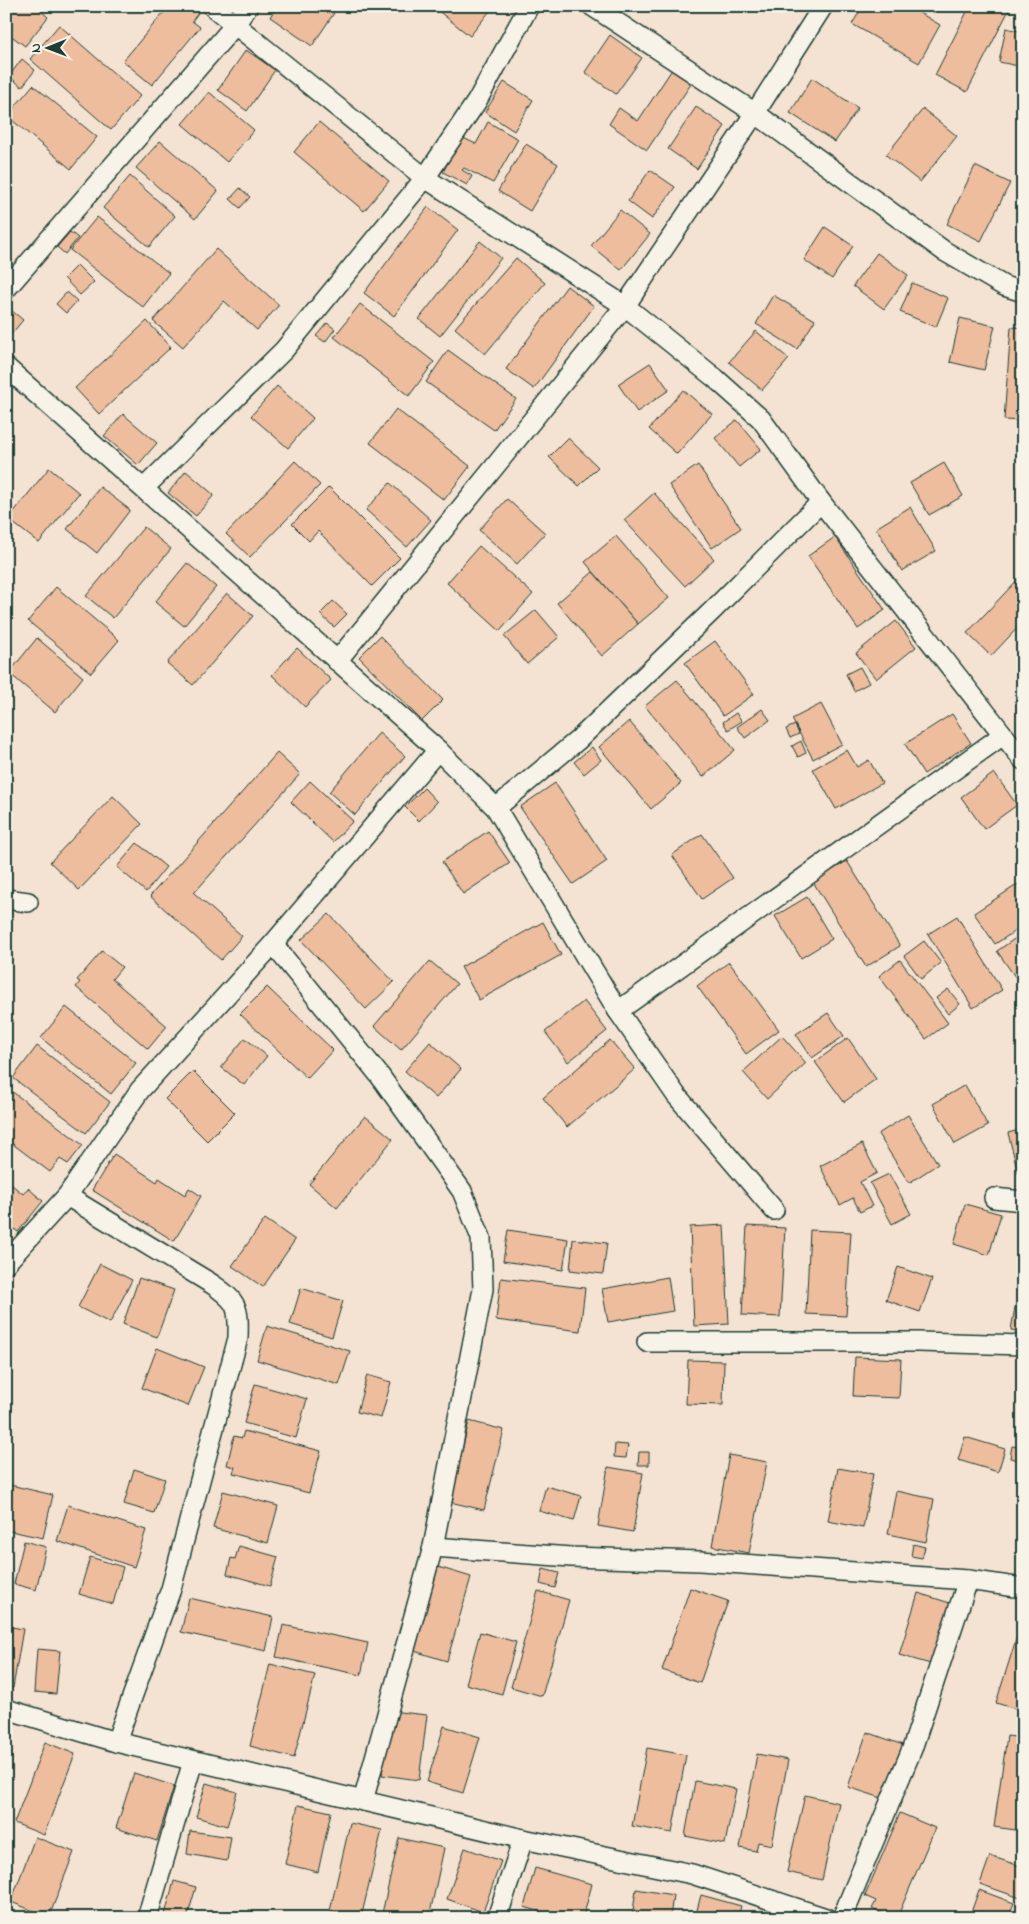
<svg xmlns="http://www.w3.org/2000/svg" width="1029" height="1924" viewBox="0 0 1029 1924" font-family="'Indie Flower',sans-serif">
	<style>
		.building { fill: #eebd9e; stroke: #1f3d34 }
		.lines { fill: none; stroke-linecap: round; stroke-linejoin: round }
		.street-casing { stroke: #1f3d34; stroke-width: 22 }
		.street { stroke: #f7f3e8; stroke-width: 19 }
	</style>
	<rect width="100%" height="100%" fill="#f4e3d2"/>
	<filter id="ink" filterUnits="userSpaceOnUse"><feTurbulence type="fractalNoise" baseFrequency=".02" numOctaves="2"/><feDisplacementMap in="SourceGraphic" scale="10" xChannelSelector="R" yChannelSelector="G"/><feConvolveMatrix kernelMatrix="1 2 1 2 8 2 1 2 1" color-interpolation-filters="sRGB"/></filter>
	<g filter="url(#ink)">
		<g class="building">
			<polygon points="6,6 35,6 48,17 25,46 6,32"/>
			<polygon points="169,6 173,6 179,11 182,6 191,6 198,13 192,21 200,27 152,85 123,61"/>
			<polygon points="277,6 324,6 334,13 312,46 270,17"/>
			<polygon points="432,6 493,6 493,7 470,36"/>
			<polygon points="863,6 908,6 940,25 919,63 852,24"/>
			<polygon points="970,6 1010,8 967,92 935,75"/>
			<polygon points="59,25 140,96 111,130 30,59"/>
			<polygon points="1006,28 1023,32 1023,67 999,62"/>
			<polygon points="610,35 642,58 616,94 585,72"/>
			<polygon points="246,50 275,70 247,111 218,90"/>
			<polygon points="22,59 35,70 22,87 9,76"/>
			<polygon points="673,68 693,81 647,150 609,124 619,108 638,121"/>
			<polygon points="812,78 858,108 835,142 790,113"/>
			<polygon points="504,82 533,100 514,131 485,112"/>
			<polygon points="33,85 97,137 71,169 7,116"/>
			<polygon points="209,92 254,130 227,162 182,124"/>
			<polygon points="696,107 725,126 697,169 668,149"/>
			<polygon points="923,109 957,136 920,182 886,155"/>
			<polygon points="319,122 389,181 364,211 294,152"/>
			<polygon points="488,122 518,139 493,183 464,168 462,170 472,176 467,185 443,172 461,137 476,144"/>
			<polygon points="160,141 218,191 195,219 136,168"/>
			<polygon points="526,144 558,164 530,211 498,191"/>
			<polygon points="975,166 1010,183 981,241 947,224"/>
			<polygon points="650,170 675,187 652,219 628,201"/>
			<polygon points="130,176 175,216 149,247 103,208"/>
			<polygon points="240,188 250,197 240,208 230,199"/>
			<polygon points="428,207 458,230 394,316 364,293"/>
			<polygon points="620,210 650,234 621,270 591,246"/>
			<polygon points="97,217 169,273 143,307 70,250"/>
			<polygon points="825,227 853,246 832,279 804,260"/>
			<polygon points="70,232 78,238 65,254 57,247"/>
			<polygon points="480,241 501,258 440,336 419,319"/>
			<polygon points="216,249 279,305 257,330 224,301 183,347 153,321"/>
			<polygon points="877,253 908,275 884,309 853,286"/>
			<polygon points="516,258 545,283 485,354 455,328"/>
			<polygon points="77,265 94,282 80,295 64,278"/>
			<polygon points="912,283 948,298 936,327 900,312"/>
			<polygon points="567,286 594,306 534,389 506,369"/>
			<polygon points="67,292 77,301 66,313 56,304"/>
			<polygon points="773,295 815,320 797,349 756,324"/>
			<polygon points="360,304 434,362 409,396 334,337"/>
			<polygon points="11,310 23,320 9,337 6,335 6,316"/>
			<polygon points="960,318 995,326 984,370 950,362"/>
			<polygon points="147,321 171,347 99,414 75,388"/>
			<polygon points="327,323 335,329 325,342 316,336"/>
			<polygon points="1011,327 1023,328 1023,421 1004,420"/>
			<polygon points="756,331 789,359 762,390 729,362"/>
			<polygon points="448,350 516,399 494,430 426,382"/>
			<polygon points="650,363 669,390 637,412 618,384"/>
			<polygon points="277,386 313,418 288,448 251,416"/>
			<polygon points="683,390 712,414 677,454 649,429"/>
			<polygon points="396,409 470,466 444,500 370,443"/>
			<polygon points="123,414 157,443 138,465 104,436"/>
			<polygon points="737,420 761,449 739,467 715,438"/>
			<polygon points="568,438 598,467 579,486 549,457"/>
			<polygon points="295,461 320,485 250,557 226,534"/>
			<polygon points="944,463 963,496 929,515 910,483"/>
			<polygon points="698,465 741,528 712,548 669,485"/>
			<polygon points="49,468 79,493 39,543 8,519"/>
			<polygon points="186,471 214,495 196,516 168,493"/>
			<polygon points="390,483 431,520 407,547 366,510"/>
			<polygon points="100,487 130,510 97,553 67,529"/>
			<polygon points="329,487 400,558 372,586 318,531 309,541 292,524"/>
			<polygon points="654,493 714,559 685,586 624,520"/>
			<polygon points="1022,495 1023,495 1023,536 1018,536"/>
			<polygon points="507,499 545,533 517,564 479,530"/>
			<polygon points="910,507 936,551 902,571 876,528"/>
			<polygon points="144,527 171,549 113,618 86,596"/>
			<polygon points="616,536 669,598 638,624 585,562"/>
			<polygon points="835,537 885,610 858,629 808,556"/>
			<polygon points="479,546 533,594 500,631 447,583"/>
			<polygon points="187,563 216,587 184,626 155,602"/>
			<polygon points="593,572 638,624 602,656 557,603"/>
			<polygon points="1023,574 1023,622 991,656 967,633"/>
			<polygon points="56,587 119,640 91,673 28,621"/>
			<polygon points="227,593 253,616 193,685 167,663"/>
			<polygon points="333,601 347,614 334,627 320,614"/>
			<polygon points="536,610 559,637 527,664 504,636"/>
			<polygon points="896,621 916,647 876,679 856,653"/>
			<polygon points="380,636 443,700 422,721 359,657"/>
			<polygon points="37,638 83,677 55,712 9,673"/>
			<polygon points="715,641 754,694 723,716 685,663"/>
			<polygon points="297,648 331,680 305,707 272,675"/>
			<polygon points="860,667 869,683 854,691 846,674"/>
			<polygon points="677,680 735,750 703,777 645,706"/>
			<polygon points="821,704 842,744 813,759 792,719"/>
			<polygon points="762,709 770,720 745,738 737,727"/>
			<polygon points="736,713 742,721 728,730 723,722"/>
			<polygon points="952,714 971,743 924,774 905,744"/>
			<polygon points="629,721 681,783 651,809 599,747"/>
			<polygon points="795,725 799,734 790,738 786,729"/>
			<polygon points="379,733 405,756 355,815 329,792"/>
			<polygon points="801,741 806,753 798,757 792,746"/>
			<polygon points="592,747 601,760 584,774 574,762"/>
			<polygon points="847,750 857,767 869,760 882,783 836,809 813,769"/>
			<polygon points="277,753 300,774 194,893 242,936 221,960 150,896"/>
			<polygon points="6,771 12,775 6,783"/>
			<polygon points="994,773 1017,805 984,829 961,797"/>
			<polygon points="310,781 353,821 333,842 291,802"/>
			<polygon points="555,783 607,861 573,884 520,807"/>
			<polygon points="424,788 437,802 419,821 405,807"/>
			<polygon points="113,796 142,824 79,890 50,862"/>
			<polygon points="488,831 510,863 463,894 442,862"/>
			<polygon points="702,834 733,878 702,899 672,855"/>
			<polygon points="137,843 166,867 146,892 117,867"/>
			<polygon points="847,861 900,946 866,967 813,882"/>
			<polygon points="1023,881 1023,926 995,944 974,913"/>
			<polygon points="807,897 832,939 801,958 775,916"/>
			<polygon points="329,914 394,982 366,1009 301,940"/>
			<polygon points="957,916 1002,990 973,1008 928,934"/>
			<polygon points="6,921 11,925 6,932"/>
			<polygon points="543,922 561,955 479,1000 461,967"/>
			<polygon points="1023,933 1023,978 1018,981 997,951"/>
			<polygon points="924,941 941,963 921,979 904,956"/>
			<polygon points="102,951 122,967 112,979 167,1026 148,1049 76,987 80,982 77,980"/>
			<polygon points="900,960 948,1023 926,1039 879,976"/>
			<polygon points="430,961 457,984 401,1050 374,1026"/>
			<polygon points="729,962 779,1030 746,1054 697,986"/>
			<polygon points="267,987 333,1050 307,1078 240,1014"/>
			<polygon points="948,989 960,1004 948,1014 936,998"/>
			<polygon points="584,1001 607,1031 568,1062 545,1032"/>
			<polygon points="66,1007 136,1063 111,1094 41,1038"/>
			<polygon points="828,1013 844,1036 812,1058 796,1034"/>
			<polygon points="782,1036 806,1063 767,1099 743,1072"/>
			<polygon points="245,1038 267,1056 244,1085 221,1067"/>
			<polygon points="848,1038 876,1079 844,1102 815,1062"/>
			<polygon points="610,1040 635,1069 567,1127 543,1098"/>
			<polygon points="430,1042 461,1069 436,1098 405,1071"/>
			<polygon points="37,1046 110,1102 86,1133 13,1078"/>
			<polygon points="193,1071 235,1113 207,1141 165,1099"/>
			<polygon points="965,1085 988,1126 955,1144 933,1104"/>
			<polygon points="6,1087 83,1145 68,1164 60,1159 50,1172 6,1139"/>
			<polygon points="908,1115 938,1164 909,1183 878,1134"/>
			<polygon points="365,1116 393,1139 337,1208 309,1184"/>
			<polygon points="1023,1129 1023,1175 1019,1176 1008,1133"/>
			<polygon points="862,1144 877,1173 860,1182 872,1206 860,1212 853,1198 840,1205 820,1166"/>
			<polygon points="114,1154 157,1182 159,1178 185,1195 189,1188 201,1196 174,1241 92,1190"/>
			<polygon points="889,1174 911,1214 892,1224 870,1183"/>
			<polygon points="6,1180 23,1194 28,1188 43,1201 18,1232 6,1223"/>
			<polygon points="965,1204 1001,1214 989,1255 954,1244"/>
			<polygon points="265,1219 295,1240 263,1287 232,1266"/>
			<polygon points="724,1225 729,1324 694,1326 690,1227"/>
			<polygon points="747,1226 785,1228 780,1317 742,1315"/>
			<polygon points="508,1230 568,1239 563,1270 503,1261"/>
			<polygon points="810,1230 851,1232 846,1316 806,1314"/>
			<polygon points="573,1239 607,1243 603,1274 570,1270"/>
			<polygon points="100,1264 132,1280 110,1323 78,1307"/>
			<polygon points="898,1267 932,1279 920,1312 886,1300"/>
			<polygon points="668,1277 673,1311 608,1322 602,1289"/>
			<polygon points="139,1278 174,1290 157,1337 123,1324"/>
			<polygon points="501,1278 585,1288 580,1331 496,1320"/>
			<polygon points="301,1288 343,1301 332,1337 290,1324"/>
			<polygon points="1015,1307 1023,1308 1023,1332 1011,1330"/>
			<polygon points="267,1326 350,1351 339,1385 257,1360"/>
			<polygon points="157,1348 204,1367 188,1406 142,1388"/>
			<polygon points="855,1357 901,1359 899,1398 853,1396"/>
			<polygon points="688,1360 724,1361 723,1405 686,1404"/>
			<polygon points="367,1375 391,1382 381,1418 357,1412"/>
			<polygon points="255,1384 307,1399 296,1438 244,1423"/>
			<polygon points="469,1421 504,1430 484,1510 450,1502"/>
			<polygon points="244,1431 321,1451 309,1493 233,1473 235,1467 227,1465 234,1436 242,1438"/>
			<polygon points="965,1437 1005,1449 998,1472 958,1460"/>
			<polygon points="615,1444 628,1445 626,1458 614,1457"/>
			<polygon points="1012,1446 1023,1448 1023,1461 1010,1458"/>
			<polygon points="639,1452 649,1452 649,1465 638,1465"/>
			<polygon points="729,1455 767,1462 749,1553 712,1546"/>
			<polygon points="608,1467 643,1473 633,1532 598,1526"/>
			<polygon points="838,1468 873,1474 863,1528 828,1521"/>
			<polygon points="134,1469 165,1479 154,1513 124,1504"/>
			<polygon points="6,1484 53,1495 43,1538 6,1530"/>
			<polygon points="546,1486 581,1496 574,1521 539,1511"/>
			<polygon points="223,1491 278,1506 268,1543 213,1528"/>
			<polygon points="896,1491 934,1499 926,1542 888,1534"/>
			<polygon points="68,1505 146,1530 134,1567 57,1541"/>
			<polygon points="24,1541 46,1547 36,1590 14,1584"/>
			<polygon points="913,1544 925,1547 922,1558 911,1556"/>
			<polygon points="239,1546 278,1557 270,1586 227,1574 231,1558 235,1559"/>
			<polygon points="90,1557 123,1567 113,1604 79,1594"/>
			<polygon points="438,1567 471,1577 447,1661 414,1651"/>
			<polygon points="543,1569 559,1573 555,1588 540,1584"/>
			<polygon points="690,1588 728,1601 700,1683 662,1670"/>
			<polygon points="538,1591 569,1600 542,1696 511,1687"/>
			<polygon points="918,1593 953,1604 934,1665 899,1655"/>
			<polygon points="189,1598 273,1617 266,1651 181,1632"/>
			<polygon points="1023,1617 1023,1711 996,1703"/>
			<polygon points="283,1625 368,1643 361,1675 276,1657"/>
			<polygon points="6,1626 23,1629 13,1688 6,1687"/>
			<polygon points="480,1632 516,1642 502,1694 466,1684"/>
			<polygon points="37,1649 60,1651 56,1694 34,1692"/>
			<polygon points="270,1664 315,1675 294,1758 250,1746"/>
			<polygon points="390,1711 427,1715 419,1780 382,1775"/>
			<polygon points="444,1726 480,1737 463,1793 427,1782"/>
			<polygon points="867,1732 903,1745 885,1799 848,1787"/>
			<polygon points="1007,1736 1023,1738 1023,1831 994,1827"/>
			<polygon points="45,1742 75,1754 44,1835 14,1823"/>
			<polygon points="647,1748 686,1755 672,1833 632,1826"/>
			<polygon points="757,1754 788,1760 772,1845 758,1842 756,1851 740,1848"/>
			<polygon points="134,1773 174,1786 157,1841 116,1828"/>
			<polygon points="695,1781 736,1789 725,1844 685,1836"/>
			<polygon points="206,1783 237,1792 227,1826 196,1817"/>
			<polygon points="805,1795 839,1803 822,1880 787,1872"/>
			<polygon points="298,1805 331,1812 318,1872 285,1864"/>
			<polygon points="900,1813 935,1828 897,1918 892,1918 872,1909 876,1901 865,1896"/>
			<polygon points="350,1823 382,1830 361,1918 330,1911"/>
			<polygon points="190,1831 231,1837 227,1861 187,1854"/>
			<polygon points="35,1837 74,1852 49,1917 11,1902"/>
			<polygon points="399,1838 444,1848 429,1918 381,1918"/>
			<polygon points="465,1848 501,1861 483,1912 447,1899"/>
			<polygon points="990,1856 1023,1867 1023,1899 980,1884"/>
			<polygon points="535,1868 592,1884 583,1918 563,1918 524,1907"/>
			<polygon points="174,1881 196,1887 187,1918 164,1918"/>
			<polygon points="636,1889 673,1895 670,1918 632,1918"/>
			<polygon points="979,1890 1014,1903 1008,1918 969,1918"/>
			<polygon points="701,1895 741,1906 738,1918 695,1918"/>
		</g>
		<g class="lines">
			<defs>
				<g id="street">
					<polyline points="212,6 425,178 625,306 715,378 761,419 821,502 1023,760"/>
					<polyline points="592,6 755,113 944,251 1004,286 1023,292"/>
					<polyline points="6,289 234,26 248,6"/>
					<polyline points="6,367 438,750 496,808 618,1011 676,1095 774,1210"/>
					<polyline points="144,488 284,350 425,178 477,101 529,6"/>
					<polyline points="337,661 625,306 755,113 823,6"/>
					<polyline points="496,808 578,740 712,611 821,502"/>
					<polyline points="6,899 28,902"/>
					<polyline points="273,944 380,1076 462,1191 481,1238 483,1289 433,1547 363,1801"/>
					<polyline points="618,1011 1003,735"/>
					<path d="M67 1196 212 1284C238 1302 239 1307 238 1338L171 1589 116 1742"/>
					<polyline points="994,1198 1023,1201"/>
					<polyline points="6,1263 67,1196 140,1090 273,944 438,750"/>
					<polyline points="647,1342 918,1342 1023,1345"/>
					<polyline points="433,1547 571,1557 700,1561 968,1580 1023,1588"/>
					<polyline points="6,1709 116,1742 523,1839"/>
					<polyline points="147,1918 193,1761"/>
					<polyline points="497,1918 523,1839 692,1874 826,1918"/>
					<polyline points="842,1918 912,1749 968,1580"/>
				</g>
			</defs>
			<use href="#street" class="street-casing"/>
			<use href="#street" class="street"/>
		</g>
	</g>
	<rect width="1029" height="1924" fill="none" stroke="#f7f3e8" stroke-width="25"/>
	<rect x="12" y="12" width="1004" height="1899" fill="none" stroke="#1f3d34" stroke-width="2" filter="url(#ink)"/>
	<g transform="translate(48 48) rotate(269)" stroke="#f7f3e8" stroke-width="4" paint-order="stroke">
	<path d="M0-4L9 19L0 12L-9 19Z" fill="#1f3d34"/>
	<text y="-8" font-size="14" font-weight="bold" text-anchor="middle" fill="#1f3d34">N</text>
	</g>
</svg>
